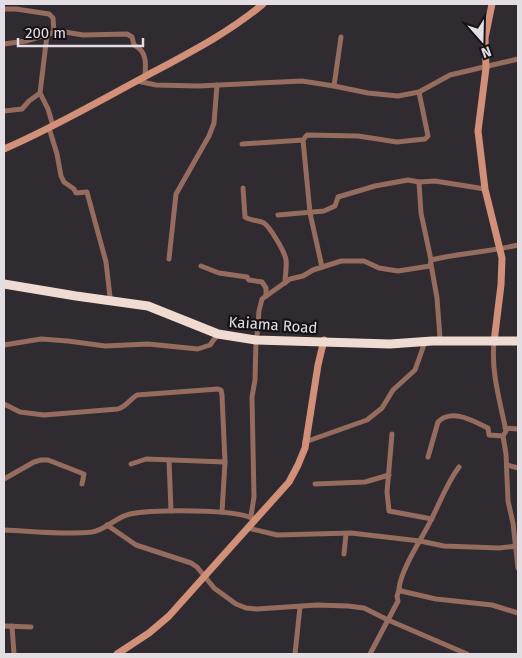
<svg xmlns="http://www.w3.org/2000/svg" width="522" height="658" viewBox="0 0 522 658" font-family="'Fira Sans',sans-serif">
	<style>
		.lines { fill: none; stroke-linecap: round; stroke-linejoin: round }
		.street { stroke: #956c5d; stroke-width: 5 }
		.secondary { stroke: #d19077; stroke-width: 7 }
		.highway { stroke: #f0dbd3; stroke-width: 9 }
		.labels { text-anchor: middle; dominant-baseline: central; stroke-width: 4.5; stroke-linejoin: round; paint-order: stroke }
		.street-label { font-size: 15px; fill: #e2dee3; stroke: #161317 }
	</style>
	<rect width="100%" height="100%" fill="#302a31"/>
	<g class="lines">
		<g class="street">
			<polyline points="4,9 16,9 49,14 53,18 54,32"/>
			<path d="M4 44 26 41 59 31 83 35 127 34 132 37 134 45C147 51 146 64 145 76"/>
			<polyline points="137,81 156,85 198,86 302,81 334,86 368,93 398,96 419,92 450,75 518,59"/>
			<polyline points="334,86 341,37"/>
			<polyline points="40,93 48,109 53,126"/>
			<polyline points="4,111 22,109 29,101 40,93 47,35"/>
			<polyline points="49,128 57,154 61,176 64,182 74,189 76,193 87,192 88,196 106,262 110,297"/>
			<polyline points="242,144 303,140"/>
			<path d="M243 188 245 217C251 221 258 220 264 223 270 227 285 252 286 260 287 267 285 276 285 283"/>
			<polyline points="278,215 324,211 335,206 338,197 375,186 408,180 419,182 435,181 485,189"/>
			<polyline points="169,259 176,194 209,136 214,123 217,85"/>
			<path d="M431 260C460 253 489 252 518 245"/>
			<polyline points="431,264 437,298 440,338"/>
			<polyline points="201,266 219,273 247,277 249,280 262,282 266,288 266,296"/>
			<polyline points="322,267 310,213 303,140 307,135 358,136 397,142 425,139 428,136 419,92"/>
			<polyline points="257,336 259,311 262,299 290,279 303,276 313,270 341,261 364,261 379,268 398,271 430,266 431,260 421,213 419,182"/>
			<path d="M494 342C491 373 500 401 506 431L503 436 506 454 508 501 513 523 518 568"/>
			<polyline points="4,345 41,339 68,341 105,346 148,344 198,349 210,345 218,334"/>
			<path d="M4 404 20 412 44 415 118 409C127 406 129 400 137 395L218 389 221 390 222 395 225 462 222 512"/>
			<polyline points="505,428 518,429"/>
			<polyline points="392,434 387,492 389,511 432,519"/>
			<polyline points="305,442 367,420 382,408 393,390 415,370 425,342"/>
			<path d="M428 457 438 422C452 408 473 421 488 428L489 435 503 436"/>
			<polyline points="169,460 171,511"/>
			<polyline points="131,464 146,459 225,462"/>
			<polyline points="507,465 518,468"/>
			<path d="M459 467C447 483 441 500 432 518 422 539 402 567 399 588L401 591 436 599 492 605 518 613"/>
			<polyline points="4,479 34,462 41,460 48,460 84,474 82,484"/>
			<polyline points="315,484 365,482 389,475"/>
			<polyline points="251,516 254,497 252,397 255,380 256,340"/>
			<polyline points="107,525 136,545 191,563 197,567 214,588 236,604 246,608 257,609 317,605 348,606 364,608 388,620 467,654"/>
			<polyline points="248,528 277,535 351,533 420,541 444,546 499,548 518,546"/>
			<path d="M4 530C33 531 63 535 92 532 106 530 116 517 130 514 151 510 240 508 255 520"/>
			<polyline points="344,554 346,534"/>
			<polyline points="4,626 31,627"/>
			<polyline points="12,626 14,654"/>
			<polyline points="295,654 300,607"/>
			<polyline points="370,654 398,601 397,596 399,590"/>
		</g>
		<g class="secondary">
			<polyline points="492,4 485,38 486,68 478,131 485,189 502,258 501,285 494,342"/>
			<path d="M4 149C53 128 99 101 146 76 187 54 227 34 263 4"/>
			<polyline points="117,654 149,633 169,616 289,482 298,465 305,448 318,365 324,340"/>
		</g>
		<polyline class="highway" points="4,284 76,296 148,306 218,334 256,340 390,344 432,341 518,341"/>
	</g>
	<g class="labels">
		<g class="street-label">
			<text transform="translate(273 325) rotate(4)">Kaiama Road</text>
		</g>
	</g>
	<rect width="522" height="658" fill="none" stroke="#e2dee3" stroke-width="10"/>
	<g transform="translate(482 40) rotate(160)" stroke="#161317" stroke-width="4" paint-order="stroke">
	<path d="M0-4L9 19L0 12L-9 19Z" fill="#e2dee3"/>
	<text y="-8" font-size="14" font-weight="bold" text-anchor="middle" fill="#e2dee3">N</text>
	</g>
	<path d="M18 38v8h125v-8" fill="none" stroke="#e2dee3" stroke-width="2.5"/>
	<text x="25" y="38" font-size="15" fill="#e2dee3" stroke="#161317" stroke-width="4" paint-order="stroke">200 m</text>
</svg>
